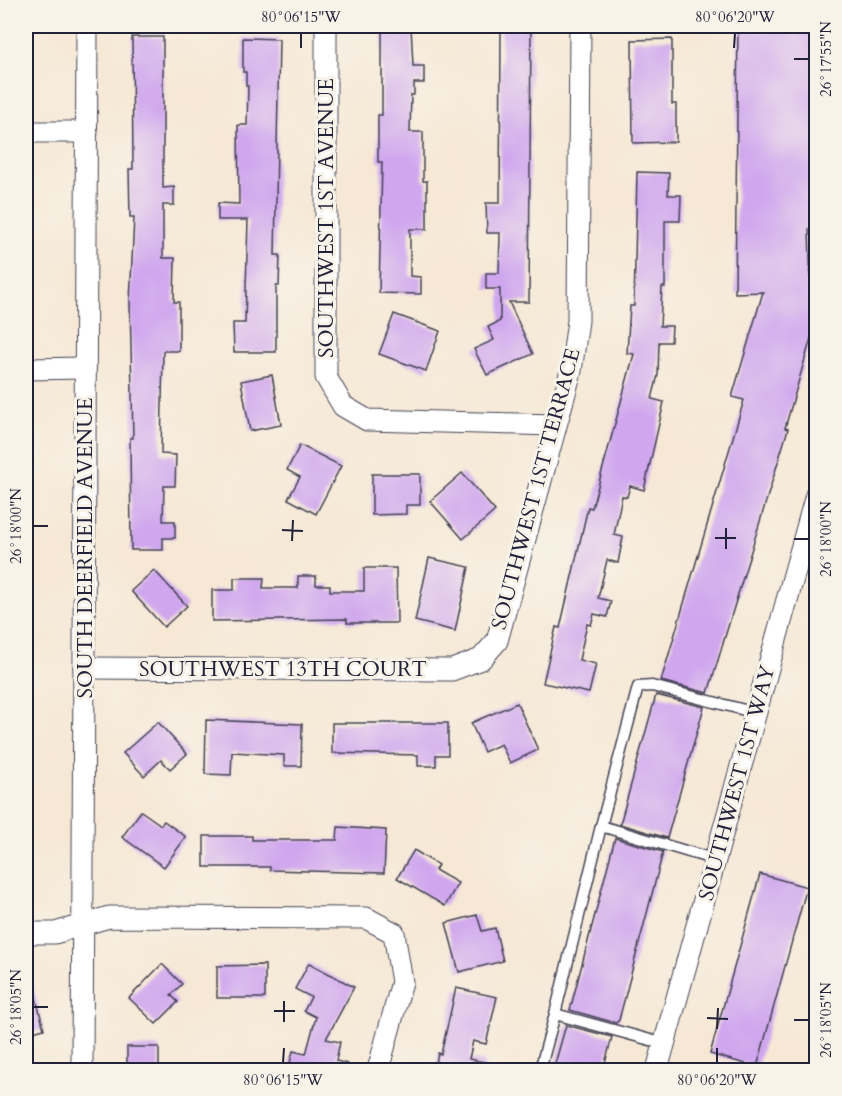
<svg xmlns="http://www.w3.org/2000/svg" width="842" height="1096" viewBox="0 0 842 1096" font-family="Cardo,serif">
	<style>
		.building { fill: #d0a7ee }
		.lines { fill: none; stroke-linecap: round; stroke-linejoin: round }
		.service-casing { stroke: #424052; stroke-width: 13 }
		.minor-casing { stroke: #424052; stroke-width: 23 }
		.service { stroke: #fff; stroke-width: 10 }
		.minor { stroke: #fff; stroke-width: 21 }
		.ticks { fill: none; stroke: #22223b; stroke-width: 2 }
		.labels { text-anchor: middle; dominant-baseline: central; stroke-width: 6; stroke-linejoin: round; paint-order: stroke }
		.street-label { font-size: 21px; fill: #22223b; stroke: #f7f3e8 }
		.neatline { fill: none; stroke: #22223b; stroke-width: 2 }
		.ticks-label { font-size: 15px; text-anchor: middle; fill: #22223b }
	</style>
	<rect width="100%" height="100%" fill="#f7f3e8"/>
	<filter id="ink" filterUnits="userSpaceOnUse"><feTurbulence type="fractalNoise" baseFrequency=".0167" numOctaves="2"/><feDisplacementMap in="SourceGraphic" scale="12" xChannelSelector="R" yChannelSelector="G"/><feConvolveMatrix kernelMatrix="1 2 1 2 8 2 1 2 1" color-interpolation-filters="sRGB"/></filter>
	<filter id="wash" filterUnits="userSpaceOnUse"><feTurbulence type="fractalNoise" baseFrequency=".008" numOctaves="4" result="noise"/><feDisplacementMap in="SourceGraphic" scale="24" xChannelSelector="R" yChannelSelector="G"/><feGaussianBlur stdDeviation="1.35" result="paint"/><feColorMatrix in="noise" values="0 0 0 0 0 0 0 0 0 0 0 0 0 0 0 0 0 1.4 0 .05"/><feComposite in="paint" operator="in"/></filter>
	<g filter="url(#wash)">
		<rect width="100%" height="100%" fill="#f6e8d5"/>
		<g id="blocks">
			<g class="building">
				<polygon points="382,26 411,26 413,66 424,66 424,83 414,83 414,95 411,95 410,132 423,132 423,181 427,181 427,229 410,229 410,276 421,277 421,294 379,293 382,162 378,162 378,115 382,115"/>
				<polygon points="501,26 531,26 529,302 509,302 533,354 487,375 474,349 494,340 488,327 500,321 500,289 486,289 486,273 499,273 500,233 487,233 486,203 500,203"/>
				<polygon points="738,26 755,26 755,31 816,32 813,229 809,229 812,318 816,321 785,428 788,429 708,693 661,681 744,400 732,397 763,292 735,293"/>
				<polygon points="132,37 163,37 163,188 174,187 174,205 163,205 163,258 175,258 174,302 179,302 179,351 163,351 161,454 176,455 175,486 164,486 163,521 175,521 175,538 163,538 163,550 131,550 130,438 133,438 130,302 134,217 130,217 129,169 133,169"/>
				<polygon points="243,38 279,39 275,255 280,255 279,286 276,286 276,352 234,352 233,323 245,323 248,220 218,220 218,203 239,204 238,125 247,125 248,86 246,86 246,72 243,72"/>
				<polygon points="672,39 672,104 676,104 676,142 633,143 632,40"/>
				<polygon points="637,172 669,173 668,195 681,195 680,221 665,221 665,287 662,287 660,326 672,326 671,342 659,342 658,375 652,399 664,402 644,490 630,486 627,497 622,496 614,535 623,537 618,563 607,560 598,598 611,601 607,617 594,614 591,625 587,624 579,660 596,664 589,693 543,683 556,627 560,628 588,507 592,508 634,354 627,353 630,306 634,306"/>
				<polygon points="394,314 440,331 426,371 379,354"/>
				<polygon points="272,375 281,425 250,431 241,381"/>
				<polygon points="300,445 341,466 316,514 288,499 300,477 287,470"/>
				<polygon points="462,473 495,511 463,539 430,501"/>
				<polygon points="372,474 420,474 420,505 406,505 406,514 372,515"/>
				<polygon points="429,558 469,567 455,631 415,621"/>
				<polygon points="364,568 396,568 397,623 347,623 347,619 212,621 212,590 234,590 234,578 264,578 263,588 298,588 298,576 316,576 316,585 330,585 330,591 364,591"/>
				<polygon points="154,570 187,606 164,627 131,591"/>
				<polygon points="656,695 704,707 667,838 620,824"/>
				<polygon points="517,703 538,750 510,763 501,744 484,752 471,723"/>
				<polygon points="206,720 302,724 301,766 284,766 284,755 232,752 231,775 205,774"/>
				<polygon points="158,722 187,754 170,769 161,760 144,776 123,753"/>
				<polygon points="332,723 448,723 448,755 436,755 436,766 418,766 418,755 332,753"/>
				<polygon points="141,811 161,825 164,821 186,837 164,867 122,837"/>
				<polygon points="338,827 386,830 384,873 270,870 270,867 204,867 204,836 252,836 252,840 337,840"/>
				<polygon points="615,838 663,852 619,1020 616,1023 570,1010"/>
				<polygon points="414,850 438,865 435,870 458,883 445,906 397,878"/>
				<polygon points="760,874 807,887 757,1067 710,1054"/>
				<polygon points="477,915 482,931 495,928 503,961 459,972 446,923"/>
				<polygon points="309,963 354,987 326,1039 340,1042 336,1061 348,1064 347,1071 302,1071 289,1067 293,1051 306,1054 316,1017 304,1011 311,997 295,989"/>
				<polygon points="162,964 182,984 171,995 178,1002 156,1024 129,998"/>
				<polygon points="265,965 265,998 217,998 217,966"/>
				<polygon points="31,979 44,1029 26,1034 26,980"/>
				<polygon points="456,988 497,997 486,1044 473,1041 469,1059 485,1062 484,1071 434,1071 438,1053 441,1054"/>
				<polygon points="566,1025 612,1037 603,1071 553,1071"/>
				<rect x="127" y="1047" width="32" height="24"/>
			</g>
		</g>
	</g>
	<g filter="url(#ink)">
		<use href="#blocks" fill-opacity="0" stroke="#424052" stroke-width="1.5"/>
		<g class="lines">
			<defs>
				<g id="service">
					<polyline points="601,826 638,687 652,686 756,713"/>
					<polyline points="555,1014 601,826 716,860"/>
					<polyline points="540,1070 555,1014 665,1044"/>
				</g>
				<g id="minor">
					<polyline points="326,26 326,377 343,406 367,420 554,425"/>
					<polyline points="26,132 87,132"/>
					<polyline points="26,369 85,368"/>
					<polyline points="84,668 452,670 481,659 497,641 571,371 578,321 580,26"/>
					<polyline points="26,933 55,933 109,917 366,918 394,933 402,982 378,1070"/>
					<polyline points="82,1070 87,26"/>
					<polyline points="657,1070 816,495"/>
				</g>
			</defs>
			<use href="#service" class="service-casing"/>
			<use href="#minor" class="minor-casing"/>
			<use href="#service" class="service"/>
			<use href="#minor" class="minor"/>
		</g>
	</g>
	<path class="ticks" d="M301 48V33M734 48 735 33M794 59H809M33 526H48M282 530 303 531M715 538H736M794 539H809M292 541 293 520M726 549V528M33 1007H48M274 1011H295M707 1018 728 1019M794 1020H809M284 1022V1001M717 1029 718 1008M283 1063 284 1048M717 1063V1048"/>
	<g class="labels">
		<g class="street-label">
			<text transform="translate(326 218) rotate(-90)">SOUTHWEST 1ST AVENUE</text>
			<text transform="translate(536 489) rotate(-75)">SOUTHWEST 1ST TERRACE</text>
			<text transform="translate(85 548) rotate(-90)">SOUTH DEERFIELD AVENUE</text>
			<text x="283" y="669">SOUTHWEST 13TH COURT</text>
			<text transform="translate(737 783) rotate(-75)">SOUTHWEST 1ST WAY</text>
		</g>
	</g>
	<rect width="842" height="1096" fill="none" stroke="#f7f3e8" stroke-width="66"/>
	<rect x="33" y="33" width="776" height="1030" class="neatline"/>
	<g class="ticks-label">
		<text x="301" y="22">80°06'15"W</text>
		<text x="735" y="22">80°06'20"W</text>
		<text transform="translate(826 59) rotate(-90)" y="5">26°17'55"N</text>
		<text transform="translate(16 526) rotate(-90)" y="5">26°18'00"N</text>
		<text transform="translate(826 539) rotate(-90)" y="5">26°18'00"N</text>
		<text transform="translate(16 1007) rotate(-90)" y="5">26°18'05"N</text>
		<text transform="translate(826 1020) rotate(-90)" y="5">26°18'05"N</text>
		<text x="283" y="1085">80°06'15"W</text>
		<text x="717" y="1085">80°06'20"W</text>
	</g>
</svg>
